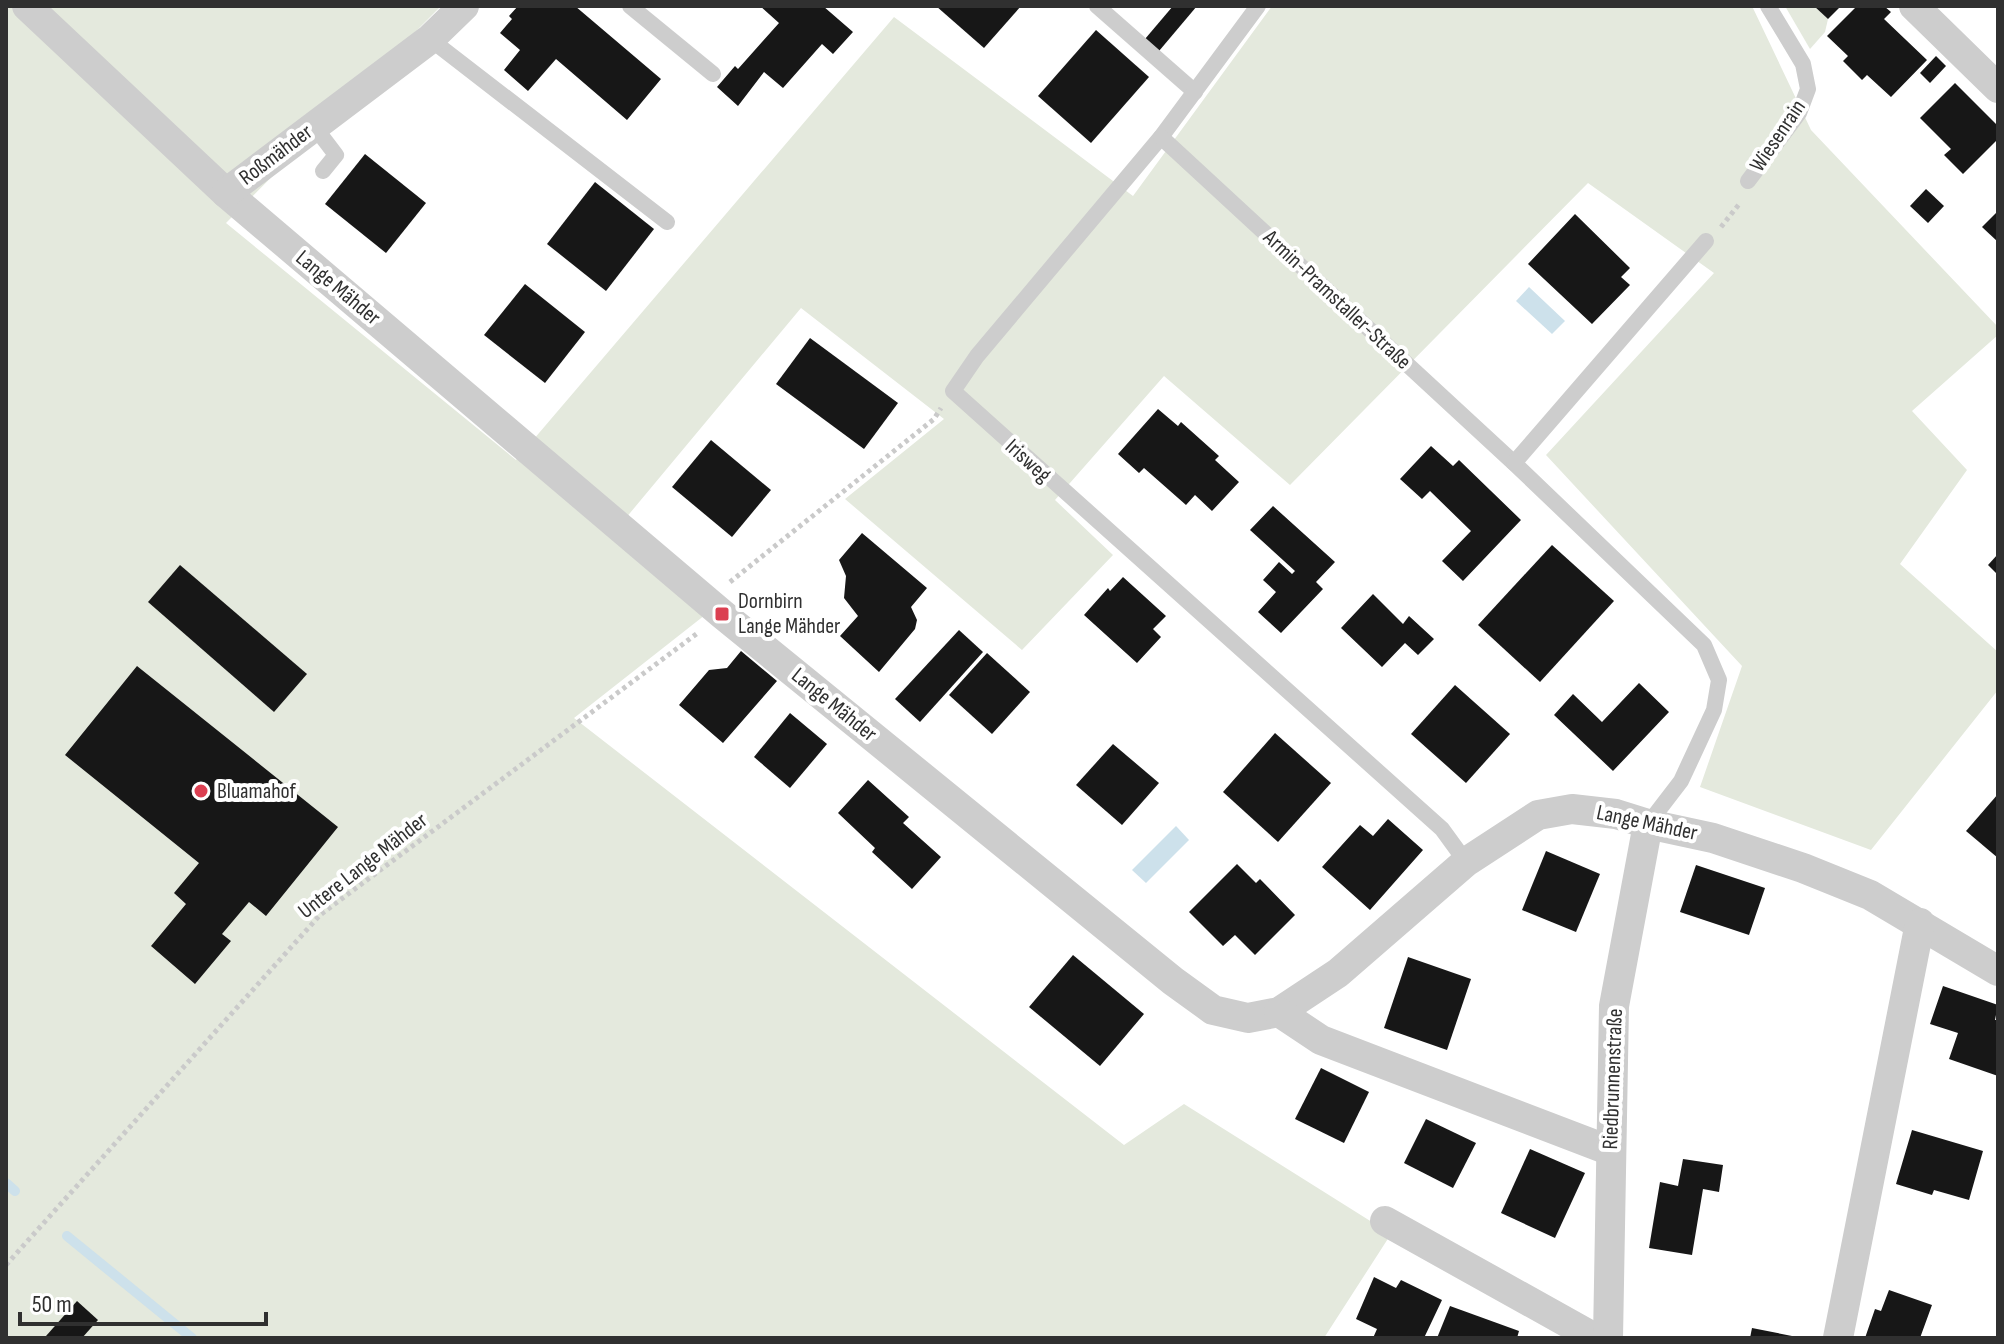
<svg xmlns="http://www.w3.org/2000/svg" width="2004" height="1344" viewBox="0 0 2004 1344" font-family="'Sofia Sans Condensed',sans-serif">
	<style>
		.green { fill: #e4e9dd }
		.water { fill: #cde1eb }
		.lines { fill: none; stroke-linecap: round; stroke-linejoin: round }
		.stream { stroke: #cde1eb; stroke-width: 10 }
		.building { fill: #171717 }
		.path { stroke: #cacaca; stroke-width: 5; stroke-dasharray: 4 4; stroke-linecap: butt }
		.service { stroke: #cdcdcd; stroke-width: 16 }
		.minor { stroke: #cdcdcd; stroke-width: 30 }
		.poi-dot { fill: #db3f51; stroke: #fff; stroke-width: 3 }
		.labels { text-anchor: middle; dominant-baseline: central; stroke-width: 8; stroke-linejoin: round; paint-order: stroke }
		.street-label { font-size: 22px; fill: #303030; stroke: #fff }
		.poi-label { font-size: 22px; fill: #303030; stroke: #fff; text-anchor: start }
	</style>
	<rect width="100%" height="100%" fill="#fff"/>
	<g class="green">
		<polygon points="6,6 441,6 226,223 516,460 894,17 1133,196 1272,6 1752,6 1811,130 1998,327 1998,335 1912,411 1967,470 1900,564 1998,652 1998,690 1871,850 1700,787 1742,666 1546,455 1714,273 1588,183 1290,485 1164,376 1055,500 1113,555 1022,650 845,499 944,419 801,308 610,537 705,615 574,718 1124,1145 1184,1104 1391,1234 1324,1338 6,1338"/>
		<polygon points="1785,6 1814,6 1828,19 1825,32 1810,49"/>
	</g>
	<g class="water">
		<polygon points="1529,287 1565,321 1552,334 1516,301"/>
		<polygon points="1176,826 1189,840 1146,883 1132,870"/>
	</g>
	<g class="lines">
		<g class="stream">
			<polyline points="6,1183 15,1191"/>
			<polyline points="67,1236 192,1338"/>
		</g>
	</g>
	<g class="building">
		<polygon points="518,6 575,6 661,79 627,120 556,59 528,91 504,70 520,50 500,33 512,19 509,16"/>
		<polygon points="760,6 823,6 853,32 833,54 822,44 783,88 764,72 738,106 717,87 735,66 738,69 779,23"/>
		<polygon points="936,6 1021,6 984,48"/>
		<polygon points="1173,6 1197,6 1159,51 1145,39"/>
		<polygon points="1814,6 1841,6 1828,19"/>
		<polygon points="1857,6 1884,6 1891,12 1884,19 1927,60 1891,97 1867,75 1862,80 1843,61 1848,56 1827,36"/>
		<polygon points="1096,30 1149,77 1091,143 1038,96"/>
		<polygon points="1936,56 1946,66 1930,83 1920,73"/>
		<polygon points="1955,83 1998,126 1998,139 1963,174 1944,155 1951,149 1920,118"/>
		<polygon points="365,154 426,203 386,253 325,204"/>
		<polygon points="595,182 654,229 606,291 547,244"/>
		<polygon points="1926,189 1944,206 1928,223 1910,206"/>
		<polygon points="1998,211 1998,242 1982,227"/>
		<polygon points="1575,214 1630,268 1621,277 1630,285 1592,324 1528,264"/>
		<polygon points="525,284 585,332 545,383 484,335"/>
		<polygon points="810,338 898,403 864,449 776,384"/>
		<polygon points="1158,409 1178,426 1181,422 1219,456 1215,460 1239,482 1212,511 1195,495 1186,505 1144,468 1139,473 1118,454"/>
		<polygon points="711,440 771,490 732,537 672,487"/>
		<polygon points="1431,446 1453,466 1459,460 1521,520 1463,581 1442,561 1471,531 1430,491 1422,499 1400,479"/>
		<polygon points="1273,506 1335,562 1316,582 1323,589 1281,633 1258,612 1276,592 1263,580 1279,562 1292,574 1295,571 1250,530"/>
		<polygon points="862,533 927,588 911,607 917,620 915,629 879,672 840,636 858,616 844,598 846,576 839,560"/>
		<polygon points="1552,545 1614,601 1540,682 1478,625"/>
		<polygon points="1998,554 1998,575 1988,565"/>
		<polygon points="180,565 307,674 274,712 148,602"/>
		<polygon points="1123,577 1166,616 1153,629 1161,637 1137,663 1084,615 1108,588 1110,591"/>
		<polygon points="1373,594 1403,624 1409,616 1434,639 1418,655 1405,643 1382,667 1341,628"/>
		<polygon points="959,630 983,652 920,722 895,699"/>
		<polygon points="741,651 777,681 723,743 679,705 709,670 727,668"/>
		<polygon points="987,653 1030,692 992,734 949,695"/>
		<polygon points="137,666 338,827 266,916 249,902 222,934 231,941 195,984 151,946 186,904 174,893 199,863 65,755"/>
		<polygon points="1639,683 1669,712 1613,771 1554,715 1573,694 1602,722"/>
		<polygon points="1455,685 1510,734 1466,783 1411,734"/>
		<polygon points="790,713 827,744 790,788 754,757"/>
		<polygon points="1275,733 1331,783 1278,842 1223,792"/>
		<polygon points="1113,744 1159,783 1122,825 1076,785"/>
		<polygon points="868,780 909,817 903,823 941,857 912,889 872,852 875,848 838,813"/>
		<polygon points="1998,794 1998,858 1966,831"/>
		<polygon points="1388,819 1423,850 1370,910 1322,867 1360,825 1373,836"/>
		<polygon points="1546,851 1600,874 1576,932 1522,910"/>
		<polygon points="1237,864 1256,883 1260,879 1295,915 1255,955 1235,935 1223,946 1189,912"/>
		<polygon points="1696,865 1765,888 1749,935 1680,912"/>
		<polygon points="1073,955 1144,1014 1100,1066 1029,1007"/>
		<polygon points="1408,957 1471,979 1447,1050 1384,1028"/>
		<polygon points="1943,986 1998,1005 1995,1020 1998,1020 1998,1076 1949,1059 1958,1033 1930,1024"/>
		<polygon points="1321,1068 1369,1092 1344,1143 1295,1119"/>
		<polygon points="1426,1119 1476,1143 1453,1188 1404,1163"/>
		<polygon points="1912,1130 1983,1151 1969,1200 1934,1190 1932,1195 1896,1184"/>
		<polygon points="1530,1149 1585,1173 1555,1238 1501,1213"/>
		<polygon points="1683,1159 1723,1165 1719,1192 1703,1189 1692,1255 1649,1248 1660,1182 1678,1186"/>
		<polygon points="1374,1277 1396,1288 1401,1280 1442,1300 1424,1338 1373,1338 1377,1329 1356,1319"/>
		<polygon points="1889,1290 1932,1305 1920,1338 1865,1338 1875,1309 1881,1311"/>
		<polygon points="77,1301 98,1320 82,1338 48,1338 46,1336"/>
		<polygon points="1450,1306 1519,1331 1517,1338 1437,1338"/>
		<polygon points="1752,1328 1797,1337 1796,1338 1750,1338"/>
	</g>
	<g class="lines">
		<g class="path">
			<polyline points="1721,227 1740,203"/>
			<polyline points="730,582 934,419 941,408"/>
			<polyline points="6,1265 320,915 699,632"/>
		</g>
		<g class="service">
			<polyline points="630,6 713,74"/>
			<polyline points="1097,6 1195,92"/>
			<polyline points="1258,6 1161,137 977,356 953,391 1442,829 1466,862"/>
			<polyline points="430,39 667,222"/>
			<polyline points="314,126 336,155 323,171"/>
			<polyline points="1161,137 1514,463 1704,645 1719,680 1714,710 1681,781 1648,824"/>
			<polyline points="1748,181 1799,113 1808,89 1803,64 1768,6"/>
			<polyline points="1514,463 1706,241"/>
		</g>
		<g class="minor">
			<polyline points="27,6 226,193 722,614 1173,981 1213,1010 1248,1018 1279,1012 1338,973 1466,862 1538,815 1572,809 1616,814 1648,824 1713,838 1803,868 1870,895 1998,971"/>
			<polyline points="1914,6 1998,88"/>
			<polyline points="226,193 430,39 464,6"/>
			<polyline points="1279,1012 1321,1040 1611,1151"/>
			<polyline points="1385,1221 1595,1338"/>
			<polyline points="1608,1338 1614,1006 1648,824"/>
			<polyline points="1838,1338 1920,923"/>
		</g>
	</g>
	<g class="poi-dot">
		<rect x="714" y="606" width="16" height="16" rx="4"/>
		<circle cx="201" cy="791" r="8"/>
	</g>
	<g class="labels">
		<g class="street-label">
			<text transform="translate(1778 136) rotate(-56)">Wiesenrain</text>
			<text transform="translate(276 155) rotate(-37)">Roßmähder</text>
			<text transform="translate(338 288) rotate(40)">Lange Mähder</text>
			<text transform="translate(1337 300) rotate(43)">Armin-Pramstaller-Straße</text>
			<text transform="translate(1028 461) rotate(42)">Irisweg</text>
			<text transform="translate(834 705) rotate(39)">Lange Mähder</text>
			<text transform="translate(1647 823) rotate(12)">Lange Mähder</text>
			<text transform="translate(363 866) rotate(-38)">Untere Lange Mähder</text>
			<text transform="translate(1613 1079) rotate(-88)">Riedbrunnenstraße</text>
		</g>
		<g class="poi-label">
			<text x="738" y="601">Dornbirn<tspan x="738" dy="25">Lange Mähder</tspan></text>
			<text x="217" y="791">Bluamahof</text>
		</g>
	</g>
	<rect width="2004" height="1344" fill="none" stroke="#303030" stroke-width="16"/>
	<path d="M20 1312v12h246v-12" fill="none" stroke="#303030" stroke-width="4"/>
	<text x="32" y="1312" font-size="24" fill="#303030" stroke="#ffffff" stroke-width="6" paint-order="stroke">50 m</text>
</svg>
